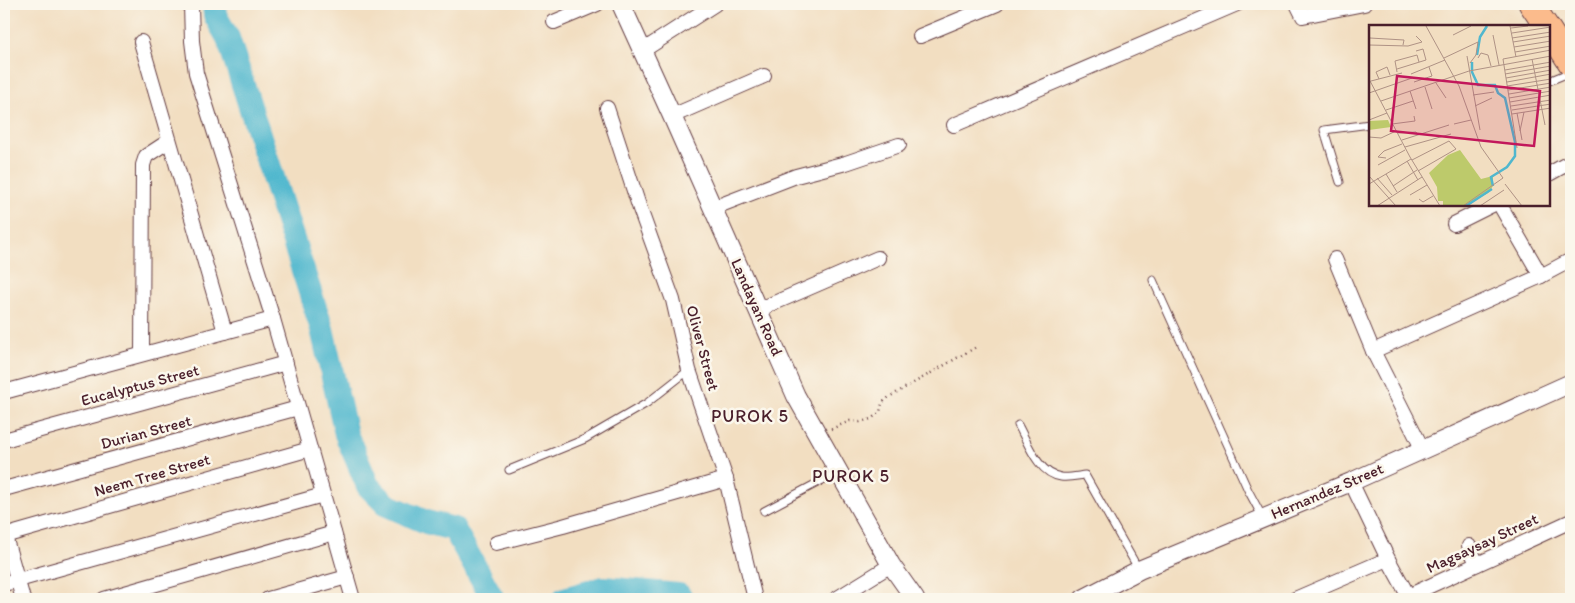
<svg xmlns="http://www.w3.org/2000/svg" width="1575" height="603" viewBox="0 0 1575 603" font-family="Itim,sans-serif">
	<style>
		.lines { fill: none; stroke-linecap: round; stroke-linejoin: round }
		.river { stroke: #50b7ce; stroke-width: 24 }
		.service-casing { stroke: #633c42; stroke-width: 9 }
		.minor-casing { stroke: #633c42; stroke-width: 16 }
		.tertiary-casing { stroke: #633c42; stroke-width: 20 }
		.trunk-casing { stroke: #633c42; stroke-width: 26 }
		.path { stroke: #633c42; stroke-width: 2.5; stroke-dasharray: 1 4; stroke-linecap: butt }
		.service { stroke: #fff; stroke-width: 7 }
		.minor { stroke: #fff; stroke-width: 14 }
		.tertiary { stroke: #fff; stroke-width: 18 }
		.trunk { stroke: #fbbb8c; stroke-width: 24 }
		.labels { text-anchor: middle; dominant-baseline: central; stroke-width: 5; stroke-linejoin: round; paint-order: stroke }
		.street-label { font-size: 16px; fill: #4a1f2b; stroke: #fbf7ec }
		.neighbourhood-label { font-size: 18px; letter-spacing: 1px; fill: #4a1f2b; stroke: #fbf7ec }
		.inset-river { fill: none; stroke: #50b7ce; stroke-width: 2.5 }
		.inset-road { fill: none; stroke: #af9285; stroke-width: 1 }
		.view { fill: #c2185b; fill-opacity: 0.15; stroke: #c2185b; stroke-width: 2.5 }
		.inset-edge { fill: none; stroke: #4a1f2b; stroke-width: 2.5 }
	</style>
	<rect width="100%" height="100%" fill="#fbf7ec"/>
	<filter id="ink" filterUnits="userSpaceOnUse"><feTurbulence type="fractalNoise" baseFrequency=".02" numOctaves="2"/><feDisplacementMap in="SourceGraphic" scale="10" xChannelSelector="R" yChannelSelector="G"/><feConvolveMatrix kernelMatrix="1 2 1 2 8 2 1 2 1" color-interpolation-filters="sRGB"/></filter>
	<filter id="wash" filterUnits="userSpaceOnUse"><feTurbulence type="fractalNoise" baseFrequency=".0096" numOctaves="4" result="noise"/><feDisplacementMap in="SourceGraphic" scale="20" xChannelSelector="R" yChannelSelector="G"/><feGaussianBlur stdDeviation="1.12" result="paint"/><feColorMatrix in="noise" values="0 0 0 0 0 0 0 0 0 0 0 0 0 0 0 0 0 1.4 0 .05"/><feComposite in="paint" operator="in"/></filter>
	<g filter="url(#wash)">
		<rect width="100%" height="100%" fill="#f2dec1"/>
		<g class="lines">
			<g class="river">
				<polyline points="214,4 215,15 228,38 322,329 346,434 368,486 387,505 426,522 454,529 493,599"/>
				<polyline points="564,599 603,588 679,595 682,599"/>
			</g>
		</g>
	</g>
	<g filter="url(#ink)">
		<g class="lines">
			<defs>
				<g id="service">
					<polyline points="1549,81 1571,72"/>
					<polyline points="1340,182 1324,130 1370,124"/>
					<polyline points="1153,280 1248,490 1263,518"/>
					<path d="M1018 425C1028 443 1038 474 1061 477 1069 478 1077 476 1085 475L1139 570"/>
					<polyline points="509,470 585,439 647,403 689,370"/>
					<polyline points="764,511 838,472"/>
				</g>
				<g id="minor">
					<polyline points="191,4 192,41 196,73 273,319 353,599"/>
					<polyline points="1297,4 1303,16 1364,4"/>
					<polyline points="554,22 597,4"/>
					<polyline points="920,36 997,4"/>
					<polyline points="141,42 225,332"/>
					<polyline points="642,51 715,4"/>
					<polyline points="607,108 640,209 673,300 689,370 726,479 755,599"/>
					<polyline points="672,116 764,76"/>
					<polyline points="954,125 1237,4"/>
					<polyline points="1549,174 1565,165"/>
					<polyline points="1500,205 1541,276"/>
					<polyline points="713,208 796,176 846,163 899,145"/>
					<polyline points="1454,224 1492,205"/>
					<polyline points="1335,259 1373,351 1423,450"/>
					<polyline points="758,310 878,258"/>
					<polyline points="1373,351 1541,276 1571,260"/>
					<polyline points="142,354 143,165 146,156 169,141"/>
					<polyline points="4,392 273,319"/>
					<polyline points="4,440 286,363"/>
					<polyline points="1351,482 1388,559 1410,599"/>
					<polyline points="4,489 298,408"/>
					<polyline points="4,533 23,599"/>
					<polyline points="4,536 310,449"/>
					<polyline points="496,543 563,526 726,479"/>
					<polyline points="1469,546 1477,564"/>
					<polyline points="4,584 323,495"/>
					<polyline points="1408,596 1571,521"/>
					<polyline points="104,599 334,533"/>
					<polyline points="268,599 347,577"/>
					<polyline points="836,599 891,565"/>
					<polyline points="1295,599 1388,559"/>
				</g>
				<g id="tertiary">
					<polyline points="621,4 672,116 796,396 891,565 915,599"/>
					<polyline points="1083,599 1139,570 1351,482 1571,383"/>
				</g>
				<g id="trunk">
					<polyline points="1531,4 1546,26"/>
					<polyline points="1549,30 1571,64"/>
				</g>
			</defs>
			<use href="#service" class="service-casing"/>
			<use href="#minor" class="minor-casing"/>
			<use href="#tertiary" class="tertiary-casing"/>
			<use href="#trunk" class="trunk-casing"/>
			<polyline class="path" points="831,429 850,421 860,422 871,419 880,412 882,403 889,397 978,346"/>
			<use href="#service" class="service"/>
			<use href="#minor" class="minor"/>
			<use href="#tertiary" class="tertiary"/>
			<use href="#trunk" class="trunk"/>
		</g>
	</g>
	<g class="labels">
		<g class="street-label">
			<text transform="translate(757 307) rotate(66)">Landayan Road</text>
			<text transform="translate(703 348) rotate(75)">Oliver Street</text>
			<text transform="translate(140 385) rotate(-15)">Eucalyptus Street</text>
			<text transform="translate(146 432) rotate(-15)">Durian Street</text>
			<text transform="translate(152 475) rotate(-16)">Neem Tree Street</text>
			<text transform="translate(1327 491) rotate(-23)">Hernandez Street</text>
			<text transform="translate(1482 543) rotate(-25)">Magsaysay Street</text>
		</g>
		<g class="neighbourhood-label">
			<text x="750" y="416">PUROK 5</text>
			<text x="851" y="476">PUROK 5</text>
		</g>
	</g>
	<g transform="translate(1369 25)">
		<rect width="181" height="181" fill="#f2dec1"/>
		<path d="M19 95 22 102 0 105V96ZM91 125 112 154 124 151V161L119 168 96 181H74V176H69L68 162 60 148 79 130Z" fill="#bdca6b"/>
		<path class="inset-river" d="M108 30 111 12 118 1M103 37V47L109 60H126L129 68 136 73 146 117V131L138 142 122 152 124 161M97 181 123 164"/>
		<path class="inset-road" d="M57 1 90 61 112 122 134 153 94 181M141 1 147 32M142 3 159 1M143 8 182 2M84 10 102 1M124 10 130 40M1 13 35 15 34 20M143 13 182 7M144 17 182 11M0 20 39 21 53 17 47 11M145 22 182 16M146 27 182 21M98 31 111 105M75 33 109 17 107 30 101 38M109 33 112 28 119 30 122 41M163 34 176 100M28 44 57 35 54 24 47 26M136 45 182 37M28 47 26 36 48 30 50 37M42 49 76 35M136 49 182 41M137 53 182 45M0 54 41 132 71 181M10 54 7 47 18 42 21 50M2 56 33 48M45 57 63 51 60 42M138 57 182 49M67 58 77 73M138 61 182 54M56 62 63 84M139 65 182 58M41 66 47 84M0 68 43 53M140 69 182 62M104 70 125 67M140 73 182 66M12 76 100 46 182 31M141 77 182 70M106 81 123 73M142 81 182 75M17 85 44 76M143 85 182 79M148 88 153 115M143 89 182 83M0 95 18 88M23 99 46 96 45 91M85 99 102 95M151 106 155 87M29 108 47 107 49 110M0 112 12 113 27 106M33 115 80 100M36 122 82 109M148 123 134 34 182 25M17 133 9 132 15 126 33 119M43 135 80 116 87 124 49 146M38 136 49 155M9 140 36 125M0 151 27 181M8 153 23 170M0 159 17 149M136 159 153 181M24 161 48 145M28 167 17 149 42 134M41 170 58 160M50 174 54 177 64 171M8 181 53 152M111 181 135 165"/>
		<path class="view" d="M28 51 171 66 165 121 22 106Z"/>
		<rect width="181" height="181" class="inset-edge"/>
	</g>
	<rect width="1575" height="603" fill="none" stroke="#fbf7ec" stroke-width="20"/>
</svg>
